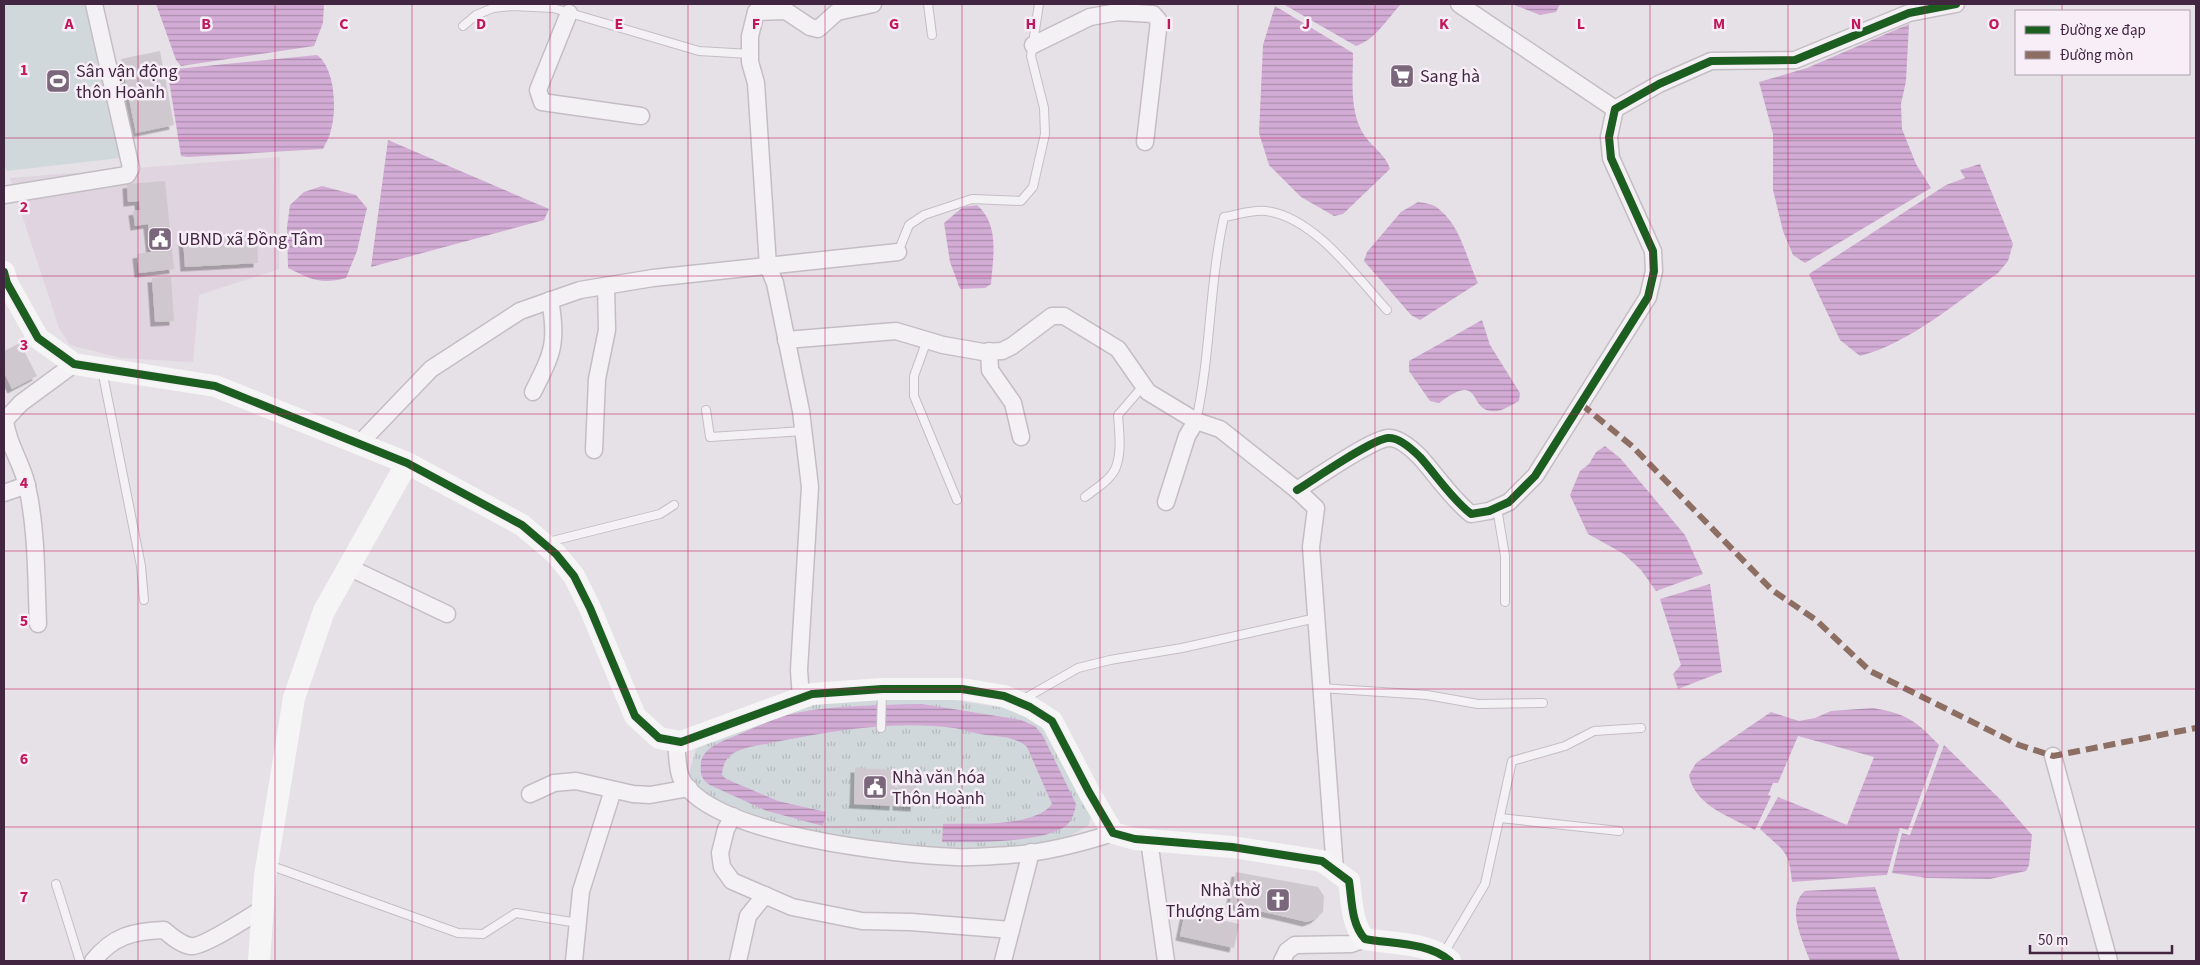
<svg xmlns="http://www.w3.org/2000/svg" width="2200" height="965" font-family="'Source Sans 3',sans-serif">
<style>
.built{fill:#dfd4df}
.grass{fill:#d1d8dc}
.park{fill:url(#park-tufts)}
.water{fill:url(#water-rules)}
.building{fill:#cfc8cf;filter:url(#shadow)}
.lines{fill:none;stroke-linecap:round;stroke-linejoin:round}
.lane-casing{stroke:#c4bec4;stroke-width:10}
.street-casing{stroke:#c4bec4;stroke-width:19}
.lane{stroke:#f3f1f3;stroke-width:8}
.street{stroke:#f3f1f3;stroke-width:16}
.secondary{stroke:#f6f5f6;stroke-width:22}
.quiet{stroke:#8d6e63;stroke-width:6;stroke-dasharray:12 6;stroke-linecap:butt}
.cycleway-casing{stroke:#f7eef7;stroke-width:11}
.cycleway{stroke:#1b5e20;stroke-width:8}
.grid{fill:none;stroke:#c2185b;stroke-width:1;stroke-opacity:0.55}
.labels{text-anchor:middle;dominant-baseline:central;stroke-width:5;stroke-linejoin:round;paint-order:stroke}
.poi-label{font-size:18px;fill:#422641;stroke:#f7eef7;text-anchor:start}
.grid-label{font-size:16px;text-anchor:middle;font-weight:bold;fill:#c2185b;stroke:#f7eef7;stroke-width:5;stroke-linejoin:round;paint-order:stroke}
</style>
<defs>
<pattern id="park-tufts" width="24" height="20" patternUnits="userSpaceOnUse" patternTransform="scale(1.25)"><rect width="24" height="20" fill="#d1d8dc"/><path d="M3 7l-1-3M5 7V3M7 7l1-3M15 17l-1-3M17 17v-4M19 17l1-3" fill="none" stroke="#b5b9be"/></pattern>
<pattern id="water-rules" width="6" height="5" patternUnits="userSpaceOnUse" patternTransform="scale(1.25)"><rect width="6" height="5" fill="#d2acd4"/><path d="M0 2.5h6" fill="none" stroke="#ac8cae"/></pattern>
<filter id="shadow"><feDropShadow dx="-4.5" dy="4.5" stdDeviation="0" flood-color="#0004"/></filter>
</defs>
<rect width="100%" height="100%" fill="#e6e1e6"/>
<!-- built -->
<path class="built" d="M280,157l-1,112 -80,26 -6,67 -72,-4 -51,-13 -11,-17 -49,-150z"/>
<!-- grass -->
<path class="grass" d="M4,4h91l34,153 -123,14 -2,-10z"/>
<!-- park -->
<path class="park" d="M909,697l45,3 57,9 28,13 52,95 -3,9c-32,20 -69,22 -106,23 -89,2 -180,-12 -262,-48 -11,-5 -20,-13 -29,-19l-2,-9 7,-24 14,-10 103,-36z"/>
<!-- water -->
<g class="water">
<path d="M156,4h168l-1,19 -9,23 -133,20 -5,-6z"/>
<path d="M1283,4h118c-13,14 -26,36 -45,42z"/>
<path d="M1512,4h48l-4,8 -16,3z"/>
<path d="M1275,6l78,47c0,27 -4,58 11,82 8,12 22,20 26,34l-47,45 -9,2 -33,-19 -32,-32 -10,-32 4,-88z"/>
<path d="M1909,24l-3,57 -5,23 1,25 14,35 15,24 -126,75 -12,-8 -10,-24 -10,-41v-56l-14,-52 48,-14z"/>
<path d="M317,55c18,13 20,54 14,75 -1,6 -5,13 -8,19l-135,8 -7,-1 -13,-82 8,-5z"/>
<path d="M388,140l161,69 -5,11 -173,47z"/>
<path d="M1980,164l33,80 -5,17 -10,12c-43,30 -86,69 -138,83l-20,-16 -31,-66 137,-89 19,-7 -5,-8z"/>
<path d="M322,186l34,9 11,13 -10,43 -11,27c-25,7 -36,1 -58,-10l-1,-41 3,-22 14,-13z"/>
<path d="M1418,202c8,1 16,2 22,8 21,17 27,50 38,73l-58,37 -9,-5 -47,-54 3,-9 34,-40z"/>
<path d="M977,205c23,20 16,52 14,79l-6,4 -25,1 -10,-27 -6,-39 19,-16z"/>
<path d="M1482,320l8,25 30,48 -1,8c-6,3 -15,9 -22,10 -31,4 -12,-43 -58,-8l-9,-2 -21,-30v-10z"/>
<path d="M1605,446l15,12 65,77 18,39 -47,17 -15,-21 -17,-16 -36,-20 -18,-39 10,-24 9,-7 7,-12z"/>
<path d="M1710,584l12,88 -44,17 -5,-15 8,-9 -21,-66z"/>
<path d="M922,704l99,16 14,6 8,10 33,68c-1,8 -4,16 -9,21 -21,18 -97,18 -125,17l1,-18c28,-1 91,4 109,-20l-25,-57c-14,-12 -31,-10 -47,-13 -9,-1 -17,-5 -26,-6 -68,-9 -137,6 -204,19 -16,4 -27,9 -28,28l4,4 52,22 48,11 -3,14 -56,-15 -57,-26c-9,-6 -10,-11 -9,-22 2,-16 22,-22 34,-27 20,-8 40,-19 61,-23 39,-8 87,-8 126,-9z"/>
<path d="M1873,708c34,6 42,12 66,37l-31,85 -8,-2 -13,47 -95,7c-3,-33 -9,-31 -32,-53l18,-32 69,28 27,-68 -76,-21 -20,47h-5l-5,12 3,1 -16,34c-25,-13 -61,-25 -66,-55l7,-12 75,-51 28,9 16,-3 16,-7z"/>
<path d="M1944,745l57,55 31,35 -3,30 -3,6 -36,8 -63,-1 -35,-5 10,-40 8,2z"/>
<path d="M1875,887l25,74h-90c-7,-20 -25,-54 -5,-70z"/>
</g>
<!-- building -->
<g class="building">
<path d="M160,51l14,74 -38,8 -15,-74z"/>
<path d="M165,181l9,88 -35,4 -2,-19 14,-2 -3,-28 -13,2 -2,-15 7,-1 -1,-9 -11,1 -1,-18z"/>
<path d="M257,235l1,28 -73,4 -2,-28z"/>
<path d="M171,277l3,44 -19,1 -3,-44z"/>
<path d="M20,343l17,33 -25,13 -8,-17v-21z"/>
<path d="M855,768l41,2 -2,36 -40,-2z"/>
<path d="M898,784l18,1 -1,22 -18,-1z"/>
<path d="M1236,872l82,15 6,9 -1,16 -8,7 -8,3 -77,-18z"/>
<path d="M1185,912l54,12 -5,24 -54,-12z"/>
</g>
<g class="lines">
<defs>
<g id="lane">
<path d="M928,4l4,31"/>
<path d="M463,26l13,-11 17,-7 20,-2 40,2 146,43 51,3"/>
<path d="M898,252l11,-27 15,-10 48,-16 49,2 12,-14 12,-53 -1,-26 -13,-52 8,-52"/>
<path d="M927,340l-13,36v20l43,104"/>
<path d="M102,370l39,196 3,34"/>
<path d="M706,410l4,27 93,-6"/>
<path d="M1196,421c15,-67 13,-137 28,-204 13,-2 29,-8 42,-6 48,6 90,65 121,99"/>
<path d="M1085,497c10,-8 27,-18 31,-30 6,-16 3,-36 2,-52l26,-30"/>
<path d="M1497,508l8,48v46"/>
<path d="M548,542l112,-28 14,-9"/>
<path d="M1321,688l106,7 51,9 65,-1"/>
<path d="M1022,700l56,-32 32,-8 72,-12 134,-30"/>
<path d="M881,728l1,-36"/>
<path d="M1500,818l119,13"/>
<path d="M269,865l189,68 25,1 33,-21 62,10"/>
<path d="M56,884l24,77"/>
<path d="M1444,953l41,-69 27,-123 53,-15 29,-15 47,-3"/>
</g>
<g id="street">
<path d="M764,4l-8,8 -6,24v26l6,21 12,183 7,17 26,128 9,76 -11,183 2,28"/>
<path d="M1459,4l156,105"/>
<path d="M756,12l30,-1 24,16 8,2 19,-17 36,-8"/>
<path d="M569,13l-31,77 4,12 99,14"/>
<path d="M1033,45l57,-28 28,-5 35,2 6,7 -14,121"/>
<path d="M4,195l123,-20 4,-7 -37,-164"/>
<path d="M786,340l110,-9 47,14 40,7 19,-1 10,-5 40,-30h12l54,33 30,43 48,29 24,8 77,61 19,18 -5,39 24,323"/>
<path d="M989,351l1,19 23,33 8,34"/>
<path d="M533,392c19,-38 25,-48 17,-92"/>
<path d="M359,444l72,-75 89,-58 60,-21 73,-12 245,-26"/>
<path d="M594,450l3,-71 10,-49 -1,-44"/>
<path d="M1297,490c18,-11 73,-50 91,-52 11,-1 24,11 32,19 17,19 31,41 51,57l18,-3 20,-9 26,-26 113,-179 6,-26 -1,-20 -42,-93 -2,-21 6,-28 44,-25 52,-23 84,-1 114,-47 47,-9"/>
<path d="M4,493l23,-8"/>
<path d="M1166,502l21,-66 9,-15"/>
<path d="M348,567l99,47"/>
<path d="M38,624c-2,-46 -1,-93 -11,-138 -5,-24 -20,-42 -22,-66l16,-17 53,-39"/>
<path d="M676,741c1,10 1,24 4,34 21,60 220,80 276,82 17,1 36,-1 53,-2 36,-2 70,-11 104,-22"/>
<path d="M2053,756l56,205"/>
<path d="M530,794l24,-11 22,-2 57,13 17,1 39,-7"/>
<path d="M733,816l-7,13 -6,24 2,14 10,14 60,26 70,14 49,1 100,8"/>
<path d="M1149,840l17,121"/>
<path d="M93,961c20,-25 40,-30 71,-31 7,6 16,14 26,16 12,2 59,-29 72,-37"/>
<path d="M574,961l7,-70 32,-101"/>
<path d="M738,961l10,-45 17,-21"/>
<path d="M1003,961l28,-109"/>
<path d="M1282,961l5,-10 8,-6 56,-1 14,-5"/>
</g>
</defs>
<!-- lane casing -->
<use href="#lane" class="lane-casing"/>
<!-- street casing -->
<use href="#street" class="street-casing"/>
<!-- lane -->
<use href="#lane" class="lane"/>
<!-- street -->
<use href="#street" class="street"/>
<!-- secondary -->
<g class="secondary">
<path d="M4,272l3,11 31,55 36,26 141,22 192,77 115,62 34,29 18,22 16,32 45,108 24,22 22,4 131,-48 70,-5h80l42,7 26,11 22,14 37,71 24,41 22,6 97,8 90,14 27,20c3,19 2,43 16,58 26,5 64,3 85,22"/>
<path d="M259,961l6,-85 29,-178 30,-87 83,-148"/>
</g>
<!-- quiet -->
<path class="quiet" d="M1581,404l51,42 140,144 44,30 54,51 149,74 34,11 143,-28"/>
<defs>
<g id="cycleway">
<path d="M4,272l3,11 31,55 36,26 141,22 192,77 115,62 34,29 18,22 16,32 45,108 24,22 22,4 131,-48 70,-5h80l42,7 26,11 22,14 37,71 24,41 22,6 97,8 90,14 27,20c3,19 2,43 16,58 26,5 64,3 85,22"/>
<path d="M1297,490c18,-11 73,-50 91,-52 11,-1 24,11 32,19 17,19 31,41 51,57l18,-3 20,-9 26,-26 113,-179 6,-26 -1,-20 -42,-93 -2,-21 6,-28 44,-25 52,-23 84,-1 114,-47 47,-9"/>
</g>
</defs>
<!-- cycleway casing -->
<use href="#cycleway" class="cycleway-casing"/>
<!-- cycleway -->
<use href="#cycleway" class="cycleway"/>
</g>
<!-- grid -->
<path class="grid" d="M138,4v957M275,4v957M412,4v957M550,4v957M688,4v957M825,4v957M962,4v957M1100,4v957M1238,4v957M1375,4v957M1512,4v957M1650,4v957M1788,4v957M1925,4v957M2062,4v7M2062,74v887M4,138h2192M4,276h2192M4,414h2192M4,551h2192M4,689h2192M4,827h2192"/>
<!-- icons -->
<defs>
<symbol id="supermarket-square" viewBox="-11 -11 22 22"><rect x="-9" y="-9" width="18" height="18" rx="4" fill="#7b677b" stroke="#f7eef7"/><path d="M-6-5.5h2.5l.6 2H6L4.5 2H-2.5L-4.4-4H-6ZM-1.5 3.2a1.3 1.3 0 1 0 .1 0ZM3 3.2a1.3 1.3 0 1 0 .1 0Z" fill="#fff"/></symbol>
<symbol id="stadium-square" viewBox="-11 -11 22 22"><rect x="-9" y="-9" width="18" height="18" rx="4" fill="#7b677b" stroke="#f7eef7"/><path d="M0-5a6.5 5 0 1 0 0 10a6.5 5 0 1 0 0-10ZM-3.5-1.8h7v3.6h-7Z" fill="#fff"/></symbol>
<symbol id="civic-square" viewBox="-11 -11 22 22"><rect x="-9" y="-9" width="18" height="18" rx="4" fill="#7b677b" stroke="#f7eef7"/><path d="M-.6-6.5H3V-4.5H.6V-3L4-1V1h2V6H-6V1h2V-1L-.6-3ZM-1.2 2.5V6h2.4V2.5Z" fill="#fff"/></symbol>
<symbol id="church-square" viewBox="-11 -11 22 22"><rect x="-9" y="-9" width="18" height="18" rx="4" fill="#7b677b" stroke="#f7eef7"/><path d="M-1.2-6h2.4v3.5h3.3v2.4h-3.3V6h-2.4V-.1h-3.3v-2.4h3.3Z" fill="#fff"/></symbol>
</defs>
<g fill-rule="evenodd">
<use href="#supermarket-square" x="1388" y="62" width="28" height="28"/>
<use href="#stadium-square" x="44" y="67" width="28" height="28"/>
<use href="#civic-square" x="146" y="225" width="28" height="28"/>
<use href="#civic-square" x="861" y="773" width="28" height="28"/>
<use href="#church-square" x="1264" y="886" width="28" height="28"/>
</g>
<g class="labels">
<!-- poi labels -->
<g class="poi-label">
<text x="76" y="71">Sân vận động<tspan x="76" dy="21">thôn Hoành</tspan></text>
<text x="1420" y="76">Sang hà</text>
<text x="178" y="239">UBND xã Đồng Tâm</text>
<text x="892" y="777">Nhà văn hóa<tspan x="892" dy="21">Thôn Hoành</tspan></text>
<text x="1260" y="890" text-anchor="end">Nhà thờ<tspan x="1260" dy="21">Thượng Lâm</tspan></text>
</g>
</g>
<g class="grid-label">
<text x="69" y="29">A</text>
<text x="206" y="29">B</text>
<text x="344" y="29">C</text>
<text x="481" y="29">D</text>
<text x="619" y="29">E</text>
<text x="756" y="29">F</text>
<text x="894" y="29">G</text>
<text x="1031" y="29">H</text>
<text x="1169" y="29">I</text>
<text x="1306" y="29">J</text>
<text x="1444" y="29">K</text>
<text x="1581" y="29">L</text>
<text x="1719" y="29">M</text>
<text x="1856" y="29">N</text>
<text x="1994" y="29">O</text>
<text x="24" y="75">1</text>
<text x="24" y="212">2</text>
<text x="24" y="350">3</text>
<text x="24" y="488">4</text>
<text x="24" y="626">5</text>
<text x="24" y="764">6</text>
<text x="24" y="902">7</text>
</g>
<!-- border -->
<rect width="2200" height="965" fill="none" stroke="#422641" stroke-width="10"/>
<!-- legend -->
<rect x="2015" y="10" width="175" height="65" fill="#f7eef7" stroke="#af9eae"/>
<rect x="2025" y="26" width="25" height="8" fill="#1b5e20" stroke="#af9eae"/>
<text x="2060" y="35" font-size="15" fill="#422641">Đường xe đạp</text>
<rect x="2025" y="51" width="25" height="8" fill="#8d6e63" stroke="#af9eae"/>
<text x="2060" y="60" font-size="15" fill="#422641">Đường mòn</text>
<!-- scale -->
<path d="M2030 945v8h142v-8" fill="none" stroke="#422641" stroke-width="2.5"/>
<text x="2038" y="945" font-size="15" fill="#422641" stroke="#f7eef7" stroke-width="4" paint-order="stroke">50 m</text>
</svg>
